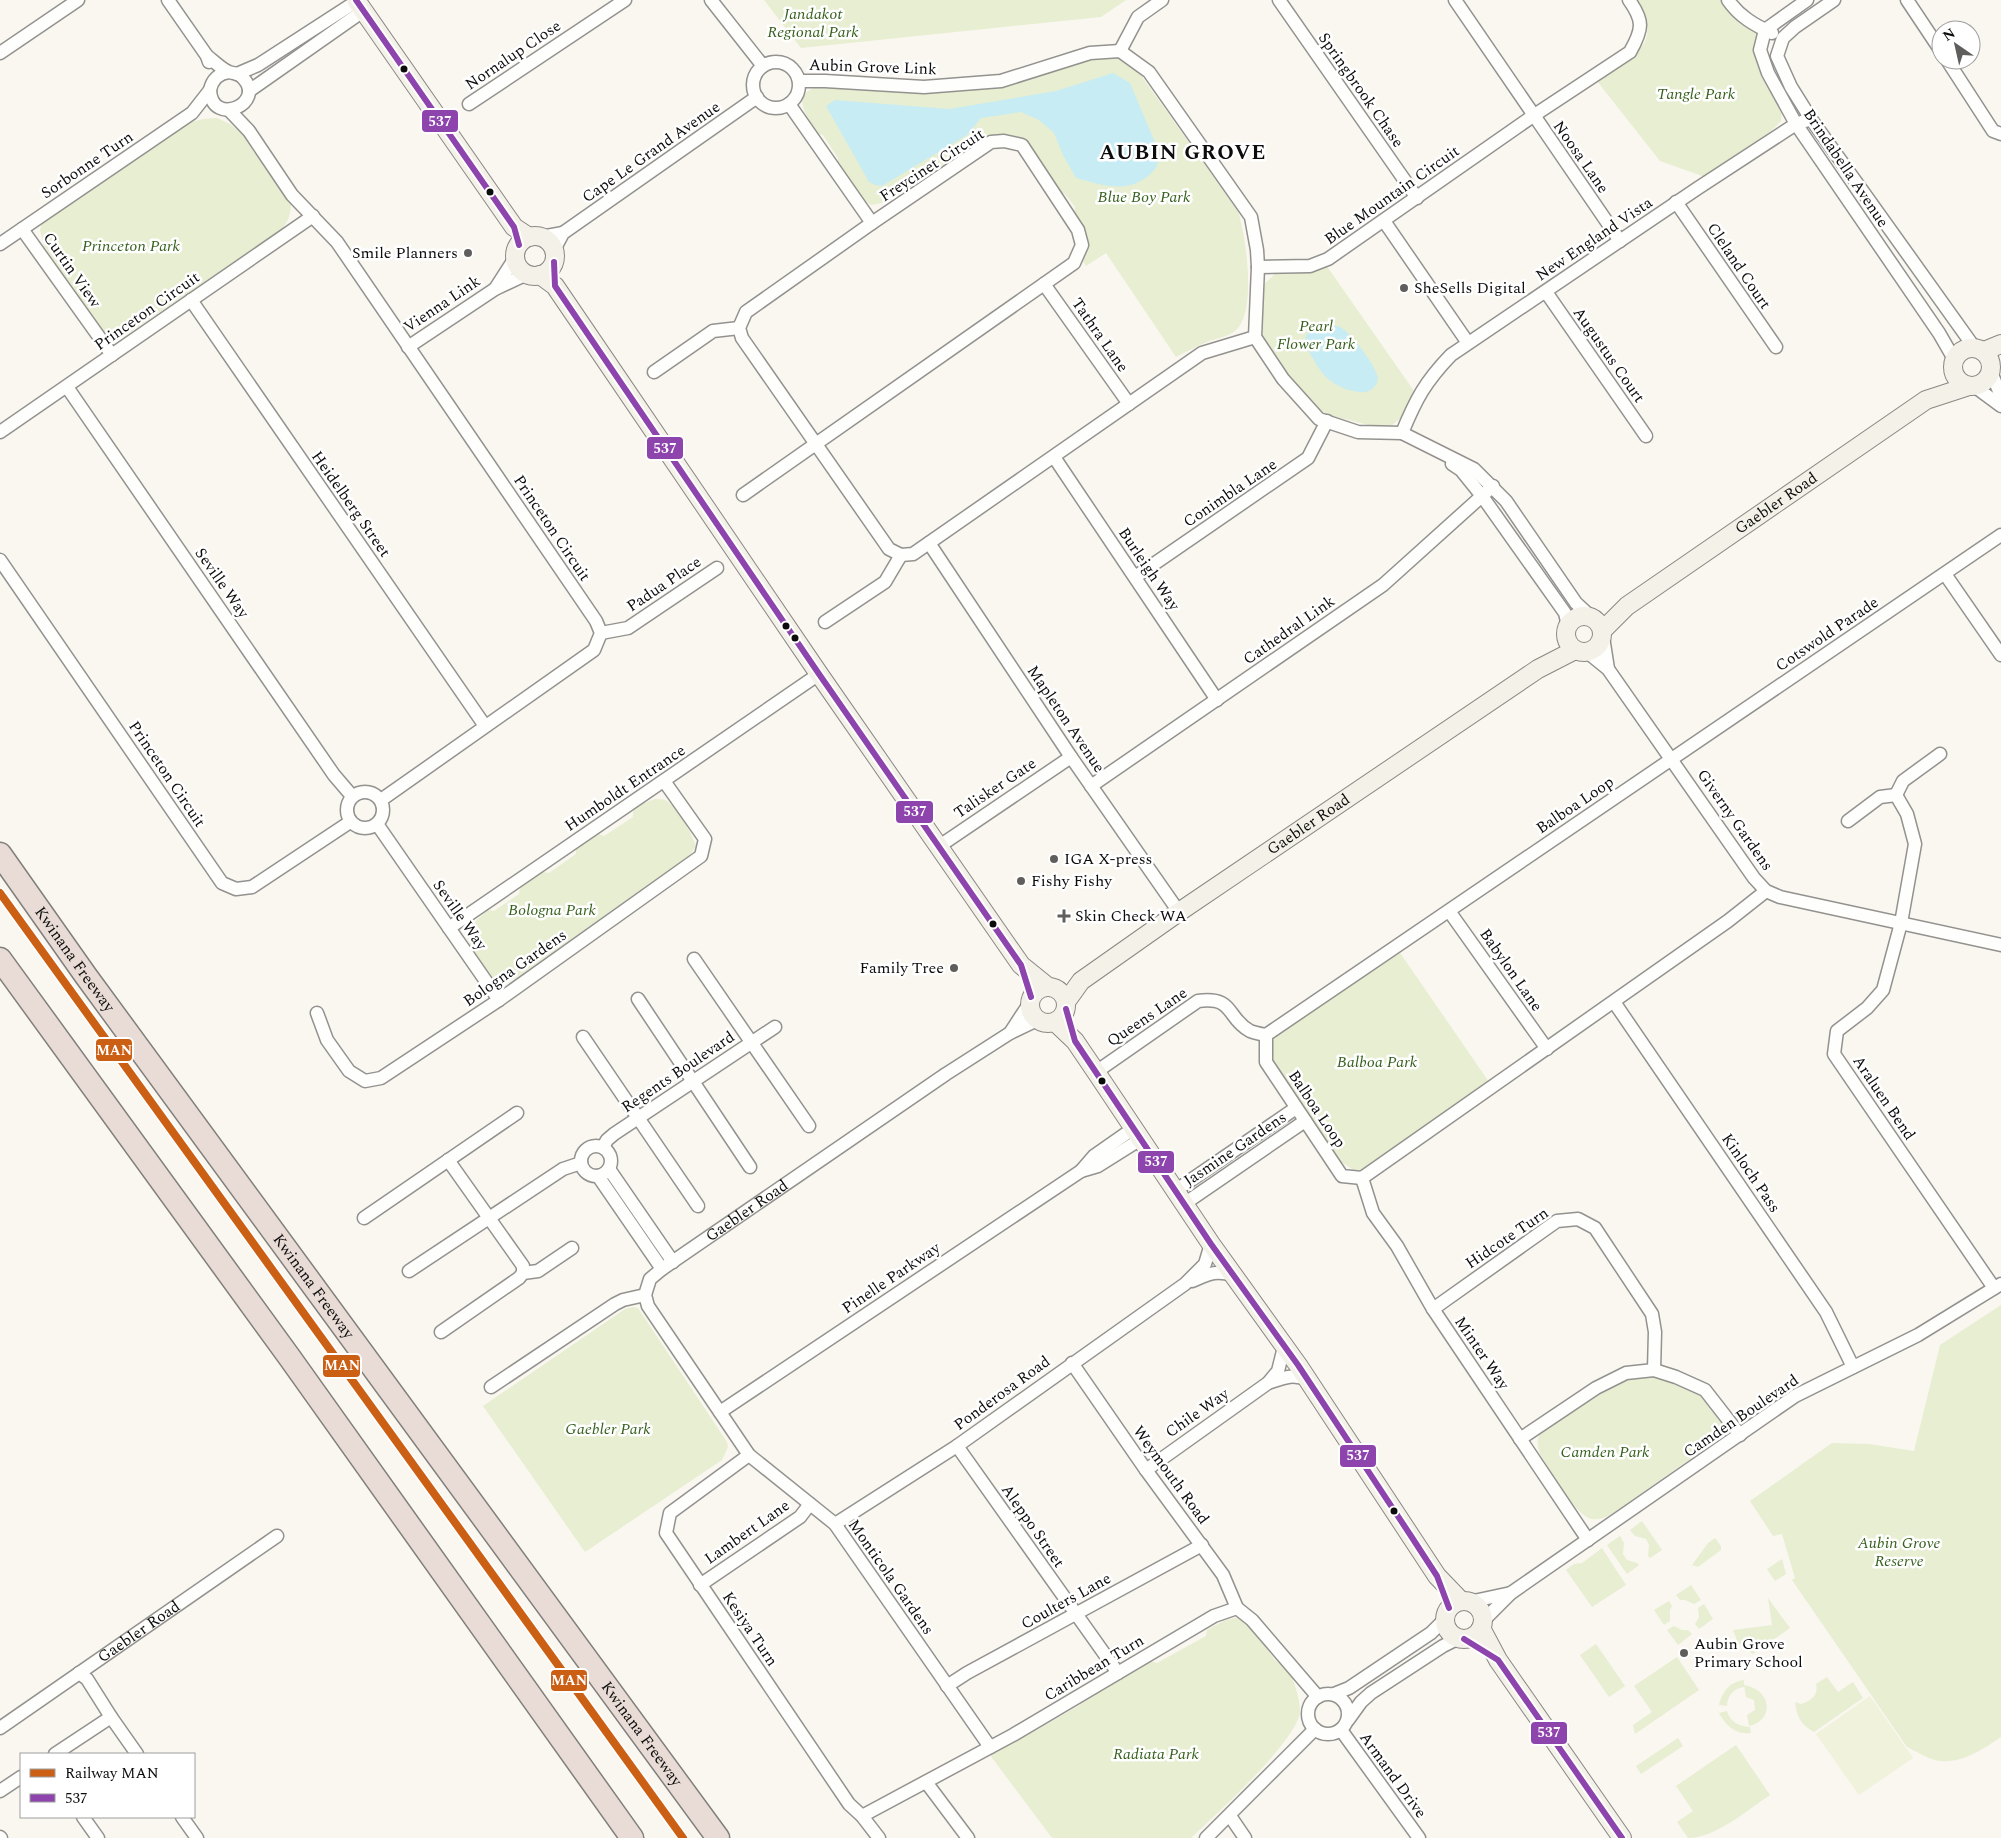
<svg xmlns="http://www.w3.org/2000/svg" width="2001" height="1838" font-family="Spectral,serif">
<style>
.green{fill:#e7eed1}
.pitch{fill:#f0f2db}
.water{fill:#c8ecf3}
.lines{fill:none;stroke-linecap:round;stroke-linejoin:round}
.street-casing{stroke:#93928f;stroke-width:15}
.secondary-casing{stroke:#8a8885;stroke-width:20}
.highway-casing{stroke:#807f7c;stroke-width:25}
.street{stroke:#fefefd;stroke-width:12}
.secondary{stroke:#f4f1e9;stroke-width:18}
.highway{stroke:#e9dbd5;stroke-width:22}
.bus-1-casing{stroke:#fff;stroke-width:10}
.bus-1{stroke:#8e44ad;stroke-width:6}
.rail-1-casing{stroke:#fff;stroke-width:11}
.rail-1{stroke:#cb6015;stroke-width:8}
.bus-dot{fill:#0c0c0c;stroke:#fff;stroke-width:2}
.poi-dot{fill:#5f5e5c;stroke:#fff;stroke-width:2}
.labels{text-anchor:middle;dominant-baseline:central;stroke-width:5;stroke-linejoin:round;paint-order:stroke}
.park-label{font-size:16px;font-style:italic;fill:#38611f;stroke:#fff}
.street-label{font-size:16px;fill:#0c0c0c;stroke:#fff}
.poi-label{font-size:16px;fill:#0c0c0c;stroke:#fff;text-anchor:start}
.district-label{font-size:21px;font-weight:bold;letter-spacing:1px;fill:#0c0c0c;stroke:#fff}
.line-badge{stroke:#fff;stroke-width:2}
.badge-label{font-size:14px;text-anchor:middle;font-weight:bold;fill:#fff}
</style>
<rect width="100%" height="100%" fill="#faf7f0"/>
<!-- green -->
<g class="green">
<path d="M764,0h362l-25,17 -300,31z"/>
<path d="M1635,0h89l37,32 21,77 -1,12 -11,11 -65,45 -45,-16 -63,-80c34,-25 70,-36 38,-81z"/>
<path d="M1115,57l12,5 10,8 101,141c8,25 19,101 -2,119 -7,7 -20,8 -29,12 -10,4 -21,10 -31,15l-70,-104 -20,13 -3,-5c8,-21 3,-29 -9,-47l1,-7 -10,-13 -7,-1 -37,-54 -12,-5 -22,2 -92,61 -13,6 -11,2 -10,-7 -23,-35v-5l-15,-23 -5,-1c-10,-16 -30,-41 1,-47l168,2 96,-31z"/>
<path d="M217,118l13,6 17,14 44,64c0,11 -2,18 -9,27l-159,108c-9,0 -15,-1 -22,-8l-57,-83 -4,-16 2,-7 149,-101 12,-3z"/>
<path d="M1326,265l88,126 -12,26 -11,9 -14,1 -49,-12 -17,-11 -29,-34 -17,-25 -5,-23 3,-37 12,-11z"/>
<path d="M655,799c4,0 8,0 12,2 11,8 25,33 29,45l-7,10 -173,122 -11,4 -11,-3 -24,-32 -2,-9 1,-11 19,-17 6,1 25,-17 1,-6 23,-16 6,1 27,-19v-6l23,-14 5,2 29,-19v-6l9,-7z"/>
<path d="M1398,950l91,132 -121,87 -14,1 -13,-8 -70,-102v-22z"/>
<path d="M2001,1305v432c-18,12 -42,29 -66,23 -9,-2 -19,-9 -28,-13l-115,-167 3,-2 -13,-44 -9,2 -23,-35 82,-58 37,1 45,7 26,-106z"/>
<path d="M633,1307l5,1 89,134 1,5 -6,13 -137,92 -102,-146 142,-97z"/>
<path d="M1641,1375l23,4 29,10 22,20 7,10 1,11 -6,10 -107,75c-6,3 -11,5 -19,4 -17,-5 -41,-50 -51,-65 -2,-6 -3,-10 -2,-16 6,-16 67,-50 84,-58 6,-2 12,-3 19,-5z"/>
<path d="M1642,1521l20,29 -12,8 -2,-2 1,-11 -3,-6 -11,-3 -5,-6z"/>
<path d="M1620,1536l4,7 -1,11 4,6 10,3 2,2 -12,9 -20,-29z"/>
<path d="M1715,1538l6,8v4l-23,17 -6,-2 16,-22z"/>
<path d="M1602,1548l24,37 -34,22 -26,-37 8,-6 8,-1z"/>
<path d="M1782,1559l4,15 -11,7 -8,-12z"/>
<path d="M1691,1585l10,15 -7,4 -9,-4h-5l-4,-5z"/>
<path d="M1768,1598l22,30 -37,26 -15,-11 -5,-13 39,-5z"/>
<path d="M1669,1601l3,5 -2,4v11l-6,4 -10,-15z"/>
<path d="M1704,1604l9,15 -14,10 -4,-5 4,-7 -1,-9z"/>
<path d="M1242,1617l24,21 -2,6c4,5 7,11 11,16 3,3 7,3 10,6 8,9 14,30 15,43 3,27 -87,108 -109,129h-139l-65,-87 38,-21 6,3 49,-28 2,-7 68,-37 7,2 49,-27 1,-6c12,-7 21,-12 35,-13z"/>
<path d="M1674,1626l8,4h6l4,4 -14,11 -11,-15z"/>
<path d="M1596,1644l29,42 -16,11 -29,-42z"/>
<path d="M1677,1657l22,33 -64,44 -2,-9 19,-13 -18,-26z"/>
<path d="M1827,1677l11,15 15,-10 10,16 -49,34c-13,-7 -17,-15 -19,-30l6,2c10,-3 18,-9 15,-20z"/>
<path d="M1744,1680v7c-10,1 -17,9 -17,19l-8,-1c3,-13 10,-23 25,-25z"/>
<path d="M1744,1685c29,5 30,36 5,41l-2,-11 8,-5 -1,-10 -8,-3z"/>
<path d="M1727,1711c3,11 12,15 23,16l1,6c-15,2 -25,-7 -32,-20z"/>
<path d="M1678,1738l5,8 -42,28 -5,-8z"/>
<path d="M1736,1745l34,50c-23,15 -54,43 -82,43l-11,-16 16,-11 -17,-25z"/>
</g>
<!-- pitch -->
<path class="pitch" d="M1870,1696l43,62 -54,37 -43,-61z"/>
<!-- water -->
<g class="water">
<path d="M1113,73l17,10 29,69c0,11 -2,17 -11,24 -22,18 -46,9 -72,2l-13,-23 -9,-22 -15,-13 -18,-8 -40,6 -14,17 -85,51 -7,-1 -6,-3 -43,-76 9,-6 114,9 107,-18z"/>
<path d="M1332,325c4,1 8,1 11,4 10,7 30,33 34,46 2,5 0,10 -4,13 -3,4 -9,5 -14,4 -9,-1 -21,-5 -28,-11 -7,-4 -13,-14 -17,-21 -15,-24 -11,-32 18,-35z"/>
</g>
<g class="lines">
<defs>
<g id="street">
<path d="M168,0l39,56 2,6"/>
<path d="M711,0l52,66"/>
<path d="M1279,0l138,198"/>
<path d="M1455,0l165,241"/>
<path d="M1728,0c11,16 26,25 44,33"/>
<path d="M1807,0l-42,30 -5,20 8,23 28,51 143,209 15,26"/>
<path d="M1834,0l-39,27 -12,11 -6,18 14,31 20,32 163,228"/>
<path d="M1907,0l34,51"/>
<path d="M1120,51l29,21 102,145 6,33 1,17 -3,70 28,42 36,40 39,13 44,1 72,36 32,32 70,102 14,13"/>
<path d="M1120,51l18,-34 24,-17"/>
<path d="M0,53l78,-53"/>
<path d="M207,56c7,5 14,13 22,16 6,2 10,1 14,6 24,25 -31,50 -33,12 2,-10 9,-17 19,-18"/>
<path d="M1947,60l46,71 8,3"/>
<circle cx="776" cy="85" r="23"/>
<path d="M237,74l21,-9 99,-64"/>
<path d="M799,81h26l99,6 77,-6 89,-28 30,-2"/>
<path d="M249,91l114,-80"/>
<path d="M469,104l156,-104"/>
<path d="M789,104l83,119"/>
<path d="M229,110l20,21 43,64 45,47 259,379 5,12 -7,17 -213,150"/>
<path d="M1676,202l100,145"/>
<path d="M1384,221l84,122"/>
<path d="M22,229l90,126"/>
<path d="M541,237l22,-4"/>
<path d="M0,244l192,-131 18,-23"/>
<path d="M554,250l9,-17 194,-136"/>
<path d="M1258,267l52,-1 18,-7 205,-143 97,-64c13,-23 14,-31 -1,-52"/>
<path d="M1044,284l85,120"/>
<path d="M495,289l20,-31"/>
<path d="M1546,292l100,144"/>
<path d="M191,300l294,426"/>
<path d="M408,347l87,-58 32,-15"/>
<path d="M654,372l59,-41 26,-3"/>
<path d="M1991,372l10,24"/>
<path d="M1974,386l27,20"/>
<path d="M67,387l267,388 18,21"/>
<path d="M0,432l313,-216"/>
<path d="M1402,433c14,-34 23,-51 49,-78l247,-167 98,-64 15,-5"/>
<path d="M1054,457l163,243"/>
<path d="M1452,464l9,6 21,26 83,117 3,13"/>
<path d="M743,495l331,-232 8,-18 -4,-15 -56,-85 -18,-4 -13,1 -119,81 -126,89 -7,16 3,10 147,211 12,6 12,-1 289,-201 53,-16"/>
<path d="M929,543l142,214 108,155"/>
<path d="M0,560l222,323 14,6 16,-2 98,-65"/>
<path d="M1945,574l56,81"/>
<path d="M1135,577l173,-119 19,-37"/>
<path d="M825,622l60,-40 16,-27"/>
<path d="M601,633l27,-5 89,-60"/>
<path d="M1603,637l5,32"/>
<path d="M1587,652l21,17 146,209 12,13 14,6 221,48"/>
<path d="M1091,786l292,-201 110,-99"/>
<circle cx="365" cy="810" r="18"/>
<path d="M1896,795l11,19 8,30 -14,79 -18,67 -16,18 -30,23 -3,23 160,234"/>
<path d="M1896,795l7,-14 37,-27"/>
<path d="M1848,821l32,-24 16,-2"/>
<path d="M377,824l122,176"/>
<path d="M938,847l133,-90"/>
<path d="M1766,891l-38,30 -366,257 -20,-2 -76,-114v-27l735,-500"/>
<path d="M1449,911l98,138"/>
<path d="M449,928l370,-254"/>
<path d="M694,959l115,167"/>
<path d="M638,999l112,168"/>
<path d="M1614,1002l212,310 27,55"/>
<path d="M317,1013l10,27 22,31 16,10 16,-3 118,-78 202,-144 4,-17 -41,-58"/>
<path d="M1010,1033l19,-29"/>
<path d="M583,1037l115,169"/>
<path d="M1096,1072l102,-71c37,-5 28,17 52,30 5,2 11,3 16,4"/>
<circle cx="596" cy="1161" r="15"/>
<path d="M603,1147l4,-7 7,-6 161,-107"/>
<path d="M609,1169l64,93"/>
<path d="M1081,1171l13,-15 40,-28"/>
<path d="M598,1176l64,93"/>
<path d="M1362,1178l11,35 24,33 36,63 155,231"/>
<path d="M1175,1191l121,-83"/>
<path d="M1184,1204l121,-83"/>
<path d="M364,1218l153,-105"/>
<path d="M409,1271l154,-102 18,-6"/>
<path d="M523,1273l15,-2 34,-23"/>
<path d="M1192,1281c17,-7 22,-11 41,-6"/>
<path d="M645,1295l3,11 101,149 86,69 155,223"/>
<path d="M1433,1309l124,-88 21,-2 17,9 57,86 3,18 -1,38"/>
<path d="M441,1332l78,-54 4,-5v-7l-75,-106"/>
<path d="M1072,1363l74,107 77,105 14,33"/>
<path d="M1268,1383l10,-12 6,-24"/>
<path id="s1" d="M491,1387l124,-83 8,-4 22,-5 5,-16 12,-10 284,-195 64,-41 27,-13"/>
<path d="M720,1412l361,-241 17,-5 43,-27"/>
<path d="M1520,1439l76,-51 30,-15 28,-3 22,7 29,13 35,45"/>
<path d="M957,1446l161,227"/>
<path d="M749,1455l-79,58 -4,20 183,271 13,12 17,22"/>
<path d="M1146,1470l122,-87c15,-5 24,-10 40,-3"/>
<path d="M835,1524l122,-78 228,-162 20,-20 6,-20"/>
<path d="M700,1585l100,-68 10,-13"/>
<path d="M1469,1602l42,-9"/>
<path d="M1482,1622l29,-29 284,-197 123,-61 83,-51"/>
<path d="M79,1673l8,6 24,38 26,37"/>
<path d="M947,1686l20,-13 235,-128"/>
<circle cx="1328" cy="1714" r="20"/>
<path d="M1334,1694l15,-6 82,-55 14,-14"/>
<path d="M1348,1720l13,-18 10,-9 72,-47 16,-8"/>
<path id="s2" d="M0,1728l277,-192"/>
<path d="M1341,1730l78,108"/>
<path d="M55,1754l56,-37"/>
<path d="M926,1782l42,56"/>
<path d="M0,1791l21,-14"/>
<path d="M862,1816l151,-81 201,-119 23,-8 15,12 66,77"/>
<path d="M1230,1816l15,22"/>
<path d="M83,1817l15,21"/>
<path d="M182,1817l15,21"/>
<path d="M0,1837l1,1"/>
<path d="M1206,1838l109,-109"/>
</g>
<g id="secondary">
<path d="M356,0l158,227 15,10"/>
<circle cx="535" cy="256" r="20"/>
<path d="M540,275l15,11 264,388 202,291 26,21"/>
<circle cx="1972" cy="367" r="19"/>
<path d="M1984,351l17,-7"/>
<circle cx="1584" cy="634" r="18"/>
<path id="s3" d="M1603,630l24,-24 299,-206 43,-14"/>
<circle cx="1048" cy="1005" r="18"/>
<path id="s4" d="M1066,1002l15,-21 98,-69 359,-243 37,-19"/>
<path d="M1055,1022l20,19 21,31 115,172 87,121 139,211 24,25"/>
<circle cx="1464" cy="1620" r="19"/>
<path d="M1481,1628l17,32 124,178"/>
</g>
<g id="highway">
<path id="s5" d="M0,854l86,122 632,862"/>
<path d="M0,959l290,399 342,480"/>
</g>
</defs>
<!-- street casing -->
<use href="#street" class="street-casing"/>
<!-- secondary casing -->
<use href="#secondary" class="secondary-casing"/>
<!-- highway casing -->
<use href="#highway" class="highway-casing"/>
<!-- street -->
<use href="#street" class="street"/>
<!-- secondary -->
<use href="#secondary" class="secondary"/>
<!-- highway -->
<use href="#highway" class="highway"/>
<defs>
<g id="bus-1">
<path d="M356,0l158,227 5,18"/>
<path d="M554,262l1,24 264,388 202,291 10,32"/>
<path d="M1066,1009l9,32 136,203 87,121 113,171 26,40 12,32"/>
<path d="M1464,1639l34,21 124,178"/>
</g>
</defs>
<!-- bus-1 casing -->
<use href="#bus-1" class="bus-1-casing"/>
<!-- bus-1 -->
<use href="#bus-1" class="bus-1"/>
<defs>
<path id="rail-1" d="M0,893l683,945"/>
</defs>
<!-- rail-1 casing -->
<use href="#rail-1" class="rail-1-casing"/>
<!-- rail-1 -->
<use href="#rail-1" class="rail-1"/>
</g>
<!-- markers -->
<g class="bus-dot">
<circle cx="404" cy="69" r="4.5"/>
<circle cx="490" cy="192" r="4.5"/>
<circle cx="786" cy="626" r="4.5"/>
<circle cx="795" cy="638" r="4.5"/>
<circle cx="993" cy="924" r="4.5"/>
<circle cx="1102" cy="1081" r="4.5"/>
<circle cx="1394" cy="1511" r="4.5"/>
</g>
<g class="poi-dot">
<circle cx="468" cy="253" r="5"/>
<circle cx="1404" cy="288" r="5"/>
<circle cx="1054" cy="859" r="5"/>
<circle cx="1021" cy="881" r="5"/>
<path d="M1061.5 908.5h5v5h5v5h-5v5h-5v-5h-5v-5h5z"/>
<circle cx="954" cy="968" r="5"/>
<circle cx="1684" cy="1653" r="5"/>
</g>
<g class="labels">
<!-- park labels -->
<g class="park-label">
<text x="813" y="14">Jandakot<tspan x="813" dy="18">Regional Park</tspan></text>
<text x="1696" y="94">Tangle Park</text>
<text x="1144" y="197">Blue Boy Park</text>
<text x="131" y="246">Princeton Park</text>
<text x="1316" y="326">Pearl<tspan x="1316" dy="18">Flower Park</tspan></text>
<text x="552" y="910">Bologna Park</text>
<text x="1377" y="1062">Balboa Park</text>
<text x="608" y="1429">Gaebler Park</text>
<text x="1605" y="1452">Camden Park</text>
<text x="1899" y="1543">Aubin Grove<tspan x="1899" dy="18">Reserve</tspan></text>
<text x="1156" y="1754">Radiata Park</text>
</g>
<!-- street labels -->
<g class="street-label">
<text transform="translate(513 55) rotate(-34)">Nornalup Close</text>
<text transform="translate(873 67) rotate(2)">Aubin Grove Link</text>
<text transform="translate(1361 90) rotate(55)">Springbrook Chase</text>
<text transform="translate(651 152) rotate(-35)">Cape Le Grand Avenue</text>
<text transform="translate(1581 157) rotate(55)">Noosa Lane</text>
<text transform="translate(87 165) rotate(-34)">Sorbonne Turn</text>
<text transform="translate(932 165) rotate(-33)">Freycinet Circuit</text>
<text transform="translate(1846 168) rotate(56)">Brindabella Avenue</text>
<text transform="translate(1392 195) rotate(-35)">Blue Mountain Circuit</text>
<text transform="translate(1594 239) rotate(-34)">New England Vista</text>
<text transform="translate(1739 266) rotate(56)">Cleland Court</text>
<text transform="translate(72 270) rotate(55)">Curtin View</text>
<text transform="translate(442 304) rotate(-34)">Vienna Link</text>
<text transform="translate(147 311) rotate(-35)">Princeton Circuit</text>
<text transform="translate(1100 335) rotate(55)">Tathra Lane</text>
<text transform="translate(1609 355) rotate(55)">Augustus Court</text>
<text transform="translate(1230 493) rotate(-34)">Conimbla Lane</text>
<text stroke="none"><textPath href="#s3" startOffset="215">Gaebler Road</textPath></text>
<text transform="translate(351 504) rotate(55)">Heidelberg Street</text>
<text transform="translate(552 528) rotate(56)">Princeton Circuit</text>
<text transform="translate(1149 569) rotate(56)">Burleigh Way</text>
<text transform="translate(222 583) rotate(55)">Seville Way</text>
<text transform="translate(664 584) rotate(-34)">Padua Place</text>
<text transform="translate(1289 630) rotate(-35)">Cathedral Link</text>
<text transform="translate(1827 634) rotate(-34)">Cotswold Parade</text>
<text transform="translate(1066 719) rotate(56)">Mapleton Avenue</text>
<text transform="translate(167 774) rotate(56)">Princeton Circuit</text>
<text transform="translate(625 788) rotate(-34)">Humboldt Entrance</text>
<text transform="translate(995 788) rotate(-34)">Talisker Gate</text>
<text transform="translate(1575 805) rotate(-34)">Balboa Loop</text>
<text transform="translate(1735 820) rotate(55)">Giverny Gardens</text>
<text stroke="none"><textPath href="#s4" startOffset="302">Gaebler Road</textPath></text>
<text transform="translate(460 915) rotate(55)">Seville Way</text>
<text stroke="none"><textPath href="#s5" startOffset="129">Kwinana Freeway</textPath></text>
<text transform="translate(515 968) rotate(-35)">Bologna Gardens</text>
<text transform="translate(1511 970) rotate(55)">Babylon Lane</text>
<text transform="translate(1147 1017) rotate(-34)">Queens Lane</text>
<text transform="translate(678 1072) rotate(-34)">Regents Boulevard</text>
<text transform="translate(1884 1098) rotate(56)">Araluen Bend</text>
<text transform="translate(1317 1109) rotate(56)">Balboa Loop</text>
<text transform="translate(1235 1149) rotate(-34)">Jasmine Gardens</text>
<text transform="translate(1751 1173) rotate(56)">Kinloch Pass</text>
<text stroke="none"><textPath href="#s1" startOffset="316">Gaebler Road</textPath></text>
<text transform="translate(1507 1238) rotate(-34)">Hidcote Turn</text>
<text transform="translate(891 1278) rotate(-34)">Pinelle Parkway</text>
<text stroke="none"><textPath href="#s5" startOffset="534">Kwinana Freeway</textPath></text>
<text transform="translate(1482 1353) rotate(56)">Minter Way</text>
<text transform="translate(1002 1393) rotate(-36)">Ponderosa Road</text>
<text transform="translate(1197 1413) rotate(-35)">Chile Way</text>
<text transform="translate(1741 1416) rotate(-34)">Camden Boulevard</text>
<text transform="translate(1171 1475) rotate(54)">Weymouth Road</text>
<text transform="translate(1033 1526) rotate(55)">Aleppo Street</text>
<text transform="translate(747 1532) rotate(-35)">Lambert Lane</text>
<text transform="translate(891 1577) rotate(55)">Monticola Gardens</text>
<text transform="translate(1066 1601) rotate(-29)">Coulters Lane</text>
<text transform="translate(750 1629) rotate(56)">Kesiya Turn</text>
<text stroke="none"><textPath href="#s2" startOffset="169">Gaebler Road</textPath></text>
<text transform="translate(1094 1668) rotate(-31)">Caribbean Turn</text>
<text stroke="none"><textPath href="#s5" startOffset="1089">Kwinana Freeway</textPath></text>
<text transform="translate(1393 1775) rotate(54)">Armand Drive</text>
</g>
<!-- poi labels -->
<g class="poi-label">
<text x="458" y="253" text-anchor="end">Smile Planners</text>
<text x="1414" y="288">SheSells Digital</text>
<text x="1064" y="859">IGA X-press</text>
<text x="1031" y="881">Fishy Fishy</text>
<text x="1075" y="916">Skin Check WA</text>
<text x="944" y="968" text-anchor="end">Family Tree</text>
<text x="1694" y="1644">Aubin Grove<tspan x="1694" dy="18">Primary School</tspan></text>
</g>
<!-- district labels -->
<g class="district-label">
<text x="1183" y="153">AUBIN GROVE</text>
</g>
</g>
<g class="line-badge">
<rect x="421" y="109" width="38" height="24" rx="5" fill="#8e44ad"/>
<rect x="646" y="436" width="38" height="24" rx="5" fill="#8e44ad"/>
<rect x="895" y="800" width="39" height="24" rx="5" fill="#8e44ad"/>
<rect x="95" y="1038" width="38" height="24" rx="5" fill="#cb6015"/>
<rect x="1137" y="1150" width="38" height="24" rx="5" fill="#8e44ad"/>
<rect x="322" y="1354" width="39" height="24" rx="5" fill="#cb6015"/>
<rect x="1339" y="1444" width="38" height="24" rx="5" fill="#8e44ad"/>
<rect x="550" y="1669" width="38" height="23" rx="5" fill="#cb6015"/>
<rect x="1530" y="1721" width="38" height="24" rx="5" fill="#8e44ad"/>
</g>
<g class="badge-label">
<text x="440" y="126">537</text>
<text x="665" y="453">537</text>
<text x="915" y="816">537</text>
<text x="114" y="1055">MAN</text>
<text x="1156" y="1166">537</text>
<text x="342" y="1370">MAN</text>
<text x="1358" y="1460">537</text>
<text x="569" y="1685">MAN</text>
<text x="1549" y="1737">537</text>
</g>
<!-- legend -->
<rect x="20" y="1753" width="175" height="65" fill="#ffffff" stroke="#9e9e9e"/>
<rect x="30" y="1769" width="25" height="8" fill="#cb6015" stroke="#9e9e9e"/>
<text x="65" y="1778" font-size="15" fill="#0c0c0c">Railway MAN</text>
<rect x="30" y="1794" width="25" height="8" fill="#8e44ad" stroke="#9e9e9e"/>
<text x="65" y="1803" font-size="15" fill="#0c0c0c">537</text>
<!-- north arrow -->
<g transform="translate(1956 45) rotate(326)"><circle r="24" fill="#ffffff" stroke="#9e9e9e"/>
<path d="M0-4L9 19L0 12L-9 19Z" fill="#5f5e5c"/>
<text y="-8" font-size="14" font-weight="bold" text-anchor="middle" fill="#0c0c0c">N</text>
</g>
</svg>
